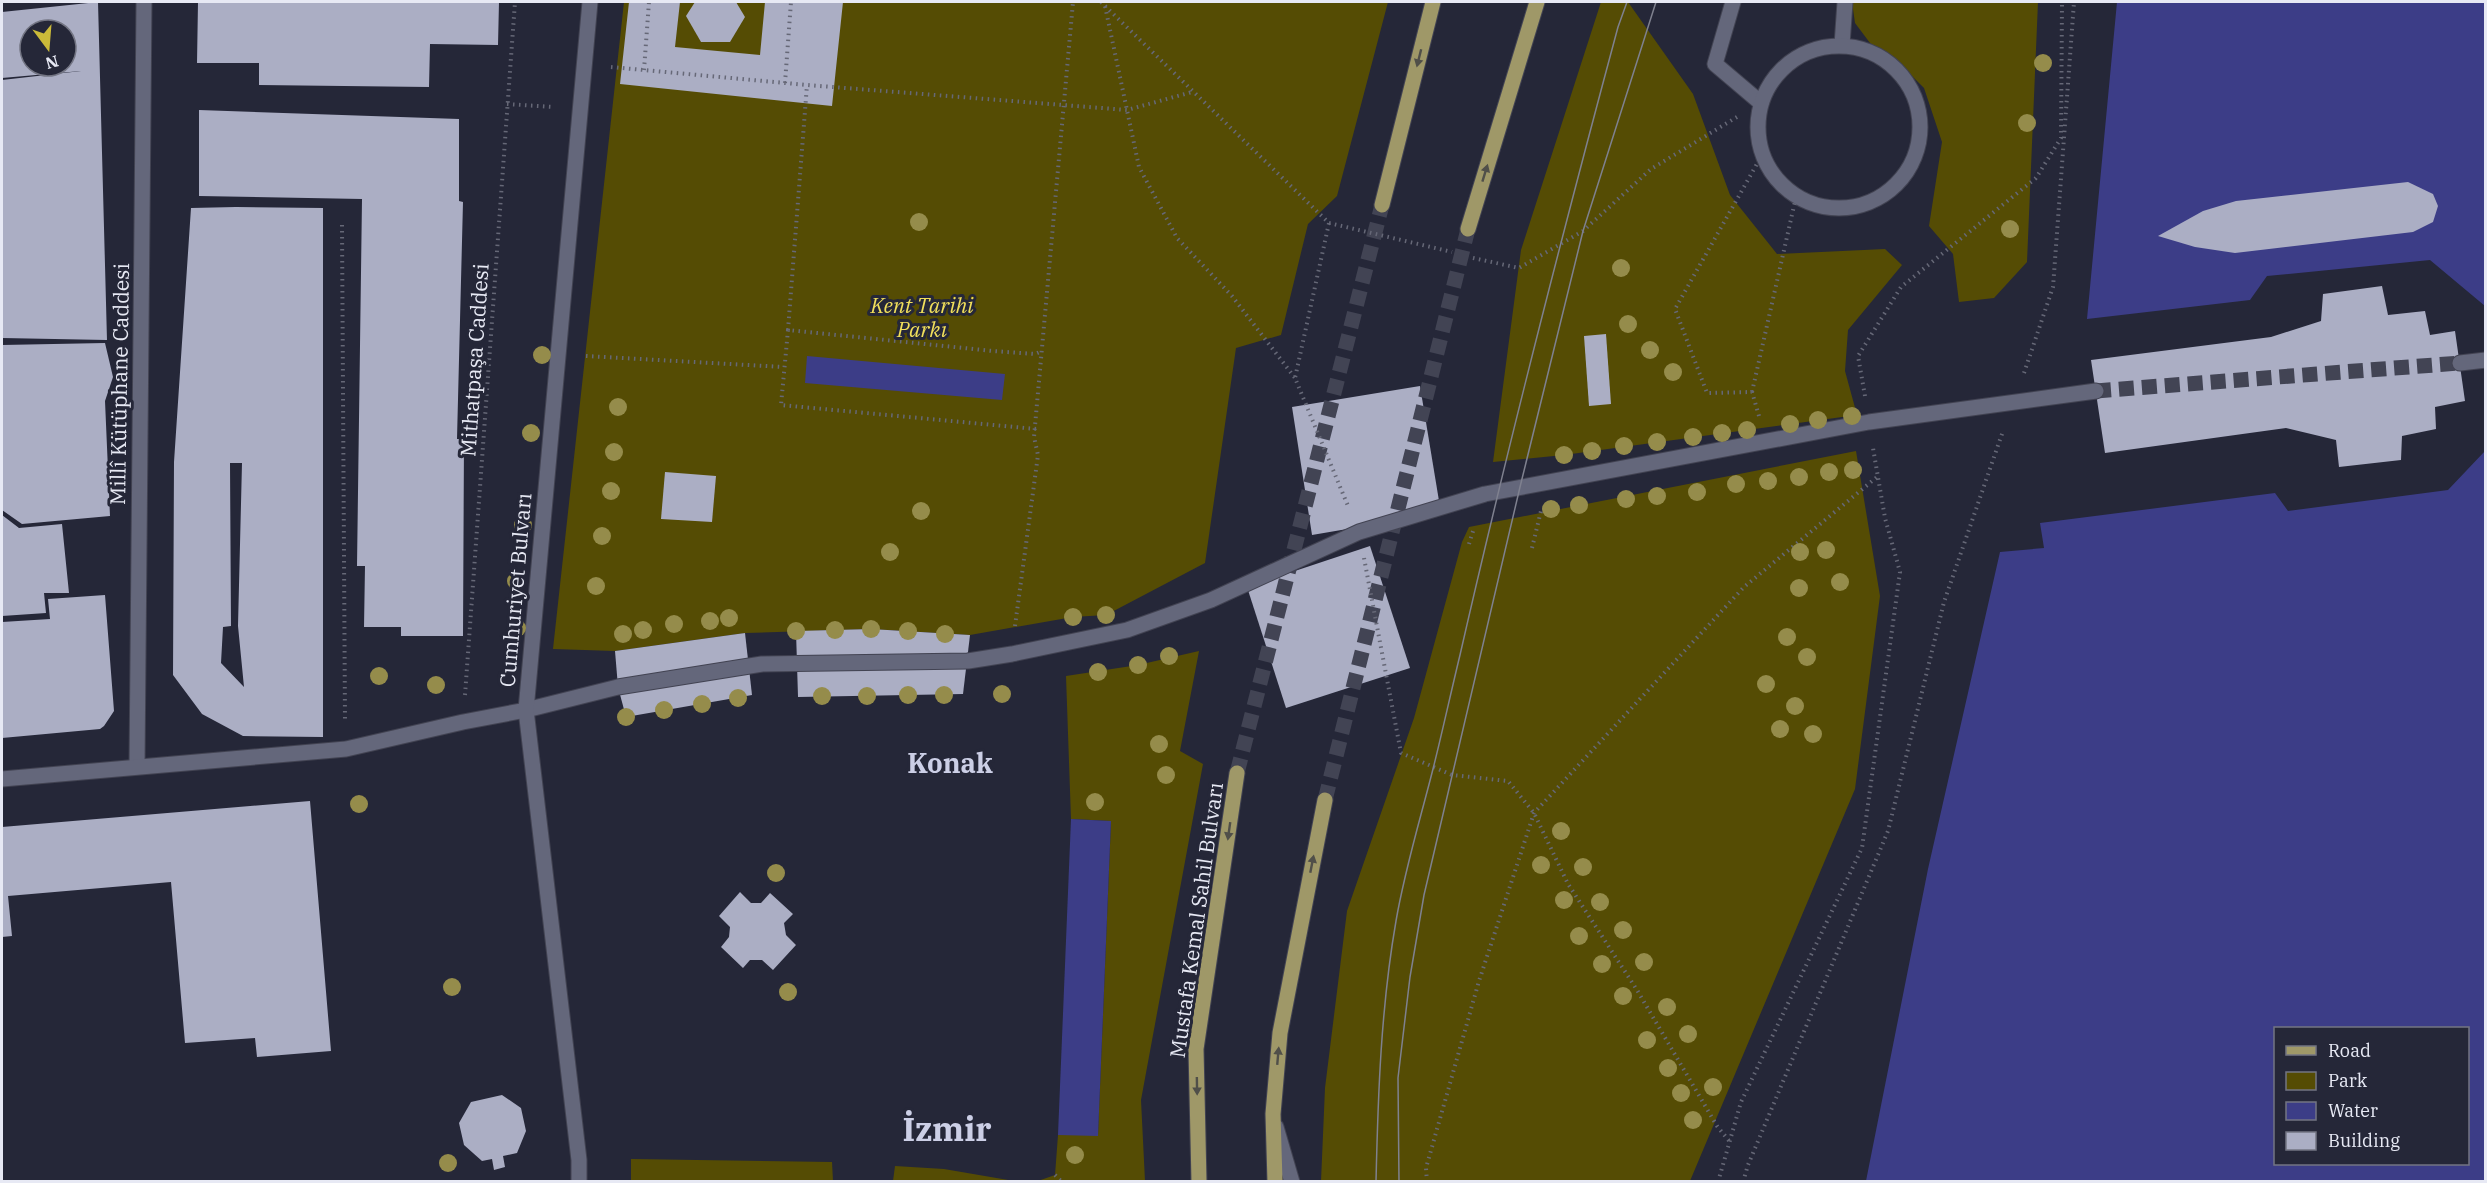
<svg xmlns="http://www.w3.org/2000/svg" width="2487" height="1183" font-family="'IBM Plex Serif',serif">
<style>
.green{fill:#554c04}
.water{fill:#3c3d87;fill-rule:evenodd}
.building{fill:#abaec4;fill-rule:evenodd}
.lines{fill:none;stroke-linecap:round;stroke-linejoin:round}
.minor-tunnel{stroke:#424454;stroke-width:15;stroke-dasharray:15 8;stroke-linecap:butt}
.major-tunnel{stroke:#424454;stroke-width:15;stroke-dasharray:15 8;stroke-linecap:butt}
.minor-casing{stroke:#424352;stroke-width:17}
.major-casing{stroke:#424352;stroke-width:17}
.path{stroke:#666877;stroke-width:4;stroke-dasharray:1.5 4.5;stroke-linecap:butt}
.minor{stroke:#64677b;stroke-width:15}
.major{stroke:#9f9868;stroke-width:15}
.tram{stroke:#7f818f;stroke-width:1.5}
.tree{fill:#958c4b}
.oneway{fill:#504f49}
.labels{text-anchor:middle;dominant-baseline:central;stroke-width:6;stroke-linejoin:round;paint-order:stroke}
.park-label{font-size:21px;font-style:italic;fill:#f1df5b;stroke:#252738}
.street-label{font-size:21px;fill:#e7e9f4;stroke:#252738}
.district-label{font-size:27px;font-weight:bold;fill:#cccfe6;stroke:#252738}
.town-label{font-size:33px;font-weight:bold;fill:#cccfe6;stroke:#252738}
</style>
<rect width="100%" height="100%" fill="#252738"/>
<!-- green -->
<g class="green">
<path d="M624,2h764l-51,194 -29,28 -27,111 -45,13 -31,215 -99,52 -33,2 -103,18 -99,-6 -126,4 -130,18 -62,-2z"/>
<path d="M1601,2h27l65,92 37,101 47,59 108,-5 17,16 -54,65 -3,41 12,44 -293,40 -71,7 28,-212z"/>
<path d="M1852,2h186l-11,260 -33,36 -35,4 -6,-48 -24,-28 13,-84 -18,-54 -24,-24 -30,-21 -15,-20z"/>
<path d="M1856,451l24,145 -25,193 -165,392h-369l4,-93 22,-177 67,-193 48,-176 7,-15z"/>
<path d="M1199,651l-19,100 23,13 -62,336 4,81 -110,1 20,-7 3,-40h40l13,-314 -40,-2 -5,-143 72,-11z"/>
<path d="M631,1159l201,3 1,19h-202z"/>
<path d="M895,1166l49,3 70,12h-121z"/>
</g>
<!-- water -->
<g class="water">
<path d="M2117,2h368v304l-55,-46 -163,16 -17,24 -163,19z"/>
<path d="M807,356l198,18 -3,26 -197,-17z"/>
<path d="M2485,451v730h-619l62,-312 72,-317 44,-4 -4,-25 235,-30 13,18 160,-21zM2276,1028h192v136h-192z"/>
<path d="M1071,819l40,2 -13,315 -40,-1z"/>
</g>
<!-- building -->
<g class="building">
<path d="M98,2l9,338 -105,-2v-258l79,-9 -79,7v-66zM30,30h36v36h-36z"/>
<path d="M198,2h301l-1,43 -68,-1 -1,43 -170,-2v-22h-62z"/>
<path d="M629,2h51l-5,45 85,8 5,-53h78l-11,104 -212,-22z"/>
<path d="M695,2h41l9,15 -15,25h-29l-15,-26z"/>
<path d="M199,110l260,9v82l4,1 -6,237h7l-1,197h-62v-9h-37l1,-61h-8l5,-367 -163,-3z"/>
<path d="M2408,182l25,12 5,12 -5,16 -20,10 -178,21 -40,-6 -37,-11 45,-25 33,-10z"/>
<path d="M236,207l87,1v529l-80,-1 -41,-22 -29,-39 1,-213 17,-254zM230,463h12l-4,163 6,61 -23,-24 2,-36 8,-1z"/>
<path d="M2382,286l6,29 37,-4 5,24 25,-4 10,70 -30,6 1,22 -34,7 -1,24 -62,7 -3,-27 -50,-12 -181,25 -14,-93 180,-23 50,-16 2,-27z"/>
<path d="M1606,334l5,70 -22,2 -5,-70z"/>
<path d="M105,343l8,34 -8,24 5,115 -88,8 -20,-14v-165z"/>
<path d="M1420,386l21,127 -129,22 -20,-128z"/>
<path d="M665,472l51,4 -4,46 -51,-3z"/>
<path d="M2,515l17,13 43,-4 7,69h-25l2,20 -44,3z"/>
<path d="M1370,546l40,122 -124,40 -39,-121z"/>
<path d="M105,595l9,116 -10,15 -4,3 -98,9v-116l48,-3 -2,-20z"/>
<path d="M871,629l99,6 -7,59 -165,3 -2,-66z"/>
<path d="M745,633l7,62 -126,22 -8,-30 -3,-36z"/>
<path d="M310,801l21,250 -74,6 -2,-19 -70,5 -14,-161 -163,14 4,40 -10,1v-110z"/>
<path d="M740,892l11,11h10l9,-10 23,21 -9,9 2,12 10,10 -23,25 -11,-10h-12l-7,8 -22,-21 8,-10 1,-10 -11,-11z"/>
<path d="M502,1095l19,13 5,23 -9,22 -14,3 2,11 -11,3 -2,-11 -10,2 -18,-16 -5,-22 12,-21z"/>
</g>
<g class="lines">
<!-- minor-tunnel -->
<path class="minor-tunnel" d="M2096,391l364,-28"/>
<!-- major-tunnel -->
<g class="major-tunnel">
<path d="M1237,773l145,-568"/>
<path d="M1325,800l143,-571"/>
</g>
<defs>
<g id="minor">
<path d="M1733,2l-18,62 46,39"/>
<path d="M1842,45l3,-43"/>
<circle cx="1839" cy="127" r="81"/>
<path d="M2460,363l26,-3"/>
<path d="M137,766l7,-764"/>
<path d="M2,779l344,-30 117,-27 63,-12 92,-23 144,-23 206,-3 44,-7 115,-24 84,-30 148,-68 126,-38 384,-72 227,-31"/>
<path d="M1276,1127l16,55"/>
<path d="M579,1182v-22l-53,-450 64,-708"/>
</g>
<g id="major">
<path d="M1382,205l51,-203"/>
<path d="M1468,229l69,-227"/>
<path d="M1199,1182l-3,-133 41,-276"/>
<path d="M1275,1182l-2,-68 7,-81 45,-233"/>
</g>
</defs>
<!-- minor casing -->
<use href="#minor" class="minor-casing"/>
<!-- major casing -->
<use href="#major" class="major-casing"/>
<!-- path -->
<g class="path">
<path d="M1101,2l4,4 34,161 38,71 55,58 63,82"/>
<path d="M1105,6l224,217 -34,155 53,128"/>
<path d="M611,67l196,18 320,25 65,-18"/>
<path d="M644,70l5,-68"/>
<path d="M785,83l6,-81"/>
<path d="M507,104l46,3"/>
<path d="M1329,223l123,29"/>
<path d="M342,225l3,496"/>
<path d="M1473,258l46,10 64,-37 68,-62 86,-52"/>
<path d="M788,330l19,-245"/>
<path d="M586,356l197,11"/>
<path d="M2024,373l29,-86 21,-285"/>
<path d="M1752,392l44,-195"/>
<path d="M1865,396l-7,-40 43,-69 135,-109 25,-40 1,-136"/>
<path d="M1759,416l-7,-24 -45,1 -32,-84 87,-154"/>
<path d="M1036,429l-255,-24 7,-75 205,21 42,3 7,-3"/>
<path d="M1469,544l5,-16"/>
<path d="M1532,548l9,-37"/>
<path d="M1364,558l37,195 51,22 56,6 26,32 34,71 69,106 80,136 13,16"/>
<path d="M1015,626l23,-171 -4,-18 39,-435"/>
<path d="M465,695l50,-693"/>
<path d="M1055,1175l7,7"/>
<path d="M1427,1182l-1,-14 53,-187 55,-168 210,-226 133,-110"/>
<path d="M1718,1182l23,-80 121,-254 38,-276 -15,-54 -12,-70"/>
<path d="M1743,1182l5,-17 140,-334 56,-229 59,-171"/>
</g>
<!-- minor -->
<use href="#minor" class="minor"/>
<!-- major -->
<use href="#major" class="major"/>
<!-- tram -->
<g class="tram">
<path d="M1376,1182c2,-88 5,-175 20,-261 9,-53 25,-104 38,-156 9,-36 17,-73 26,-110 48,-210 102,-420 158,-628l9,-25"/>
<path d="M1399,1182l-1,-104 12,-101 14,-82 96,-408 63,-256 73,-229"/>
</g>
</g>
<!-- trees -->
<g class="tree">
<circle cx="2043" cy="63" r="9"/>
<circle cx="2027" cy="123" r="9"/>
<circle cx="919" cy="222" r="9"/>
<circle cx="2010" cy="229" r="9"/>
<circle cx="1621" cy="268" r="9"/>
<circle cx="1628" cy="324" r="9"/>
<circle cx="1650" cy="350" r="9"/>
<circle cx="542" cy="355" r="9"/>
<circle cx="1673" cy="372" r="9"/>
<circle cx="618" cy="407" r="9"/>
<circle cx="1852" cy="416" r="9"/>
<circle cx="1818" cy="420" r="9"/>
<circle cx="1790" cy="424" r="9"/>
<circle cx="1747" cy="430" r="9"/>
<circle cx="531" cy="433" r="9"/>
<circle cx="1722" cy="433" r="9"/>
<circle cx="1693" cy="437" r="9"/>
<circle cx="1657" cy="442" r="9"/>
<circle cx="1624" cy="446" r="9"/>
<circle cx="1592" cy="451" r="9"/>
<circle cx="614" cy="452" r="9"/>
<circle cx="1564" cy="455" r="9"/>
<circle cx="1853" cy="470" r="9"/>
<circle cx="1829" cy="472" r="9"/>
<circle cx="1799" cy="477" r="9"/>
<circle cx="1768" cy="481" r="9"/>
<circle cx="1736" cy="484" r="9"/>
<circle cx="611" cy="491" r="9"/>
<circle cx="1697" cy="492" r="9"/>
<circle cx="1657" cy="496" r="9"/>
<circle cx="1626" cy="499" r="9"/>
<circle cx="1579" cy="505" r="9"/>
<circle cx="1551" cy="509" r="9"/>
<circle cx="921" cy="511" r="9"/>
<circle cx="523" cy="525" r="9"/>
<circle cx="602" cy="536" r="9"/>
<circle cx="1826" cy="550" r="9"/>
<circle cx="890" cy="552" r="9"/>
<circle cx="1800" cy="552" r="9"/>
<circle cx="516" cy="581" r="9"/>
<circle cx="1840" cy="582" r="9"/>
<circle cx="596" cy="586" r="9"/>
<circle cx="1799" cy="588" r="9"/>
<circle cx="1106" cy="615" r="9"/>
<circle cx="1073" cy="617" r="9"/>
<circle cx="729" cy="618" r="9"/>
<circle cx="710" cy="621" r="9"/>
<circle cx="674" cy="624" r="9"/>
<circle cx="517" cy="628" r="9"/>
<circle cx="871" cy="629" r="9"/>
<circle cx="643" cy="630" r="9"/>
<circle cx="835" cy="630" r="9"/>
<circle cx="796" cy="631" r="9"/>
<circle cx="908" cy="631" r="9"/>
<circle cx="623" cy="634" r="9"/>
<circle cx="945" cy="634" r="9"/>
<circle cx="1787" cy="637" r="9"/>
<circle cx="1169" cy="656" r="9"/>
<circle cx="1807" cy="657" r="9"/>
<circle cx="1138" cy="665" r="9"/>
<circle cx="1098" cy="672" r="9"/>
<circle cx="379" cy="676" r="9"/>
<circle cx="1766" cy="684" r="9"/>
<circle cx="436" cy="685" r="9"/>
<circle cx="1002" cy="694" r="9"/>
<circle cx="908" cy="695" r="9"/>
<circle cx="944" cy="695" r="9"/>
<circle cx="822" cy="696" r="9"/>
<circle cx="867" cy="696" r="9"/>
<circle cx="738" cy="698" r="9"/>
<circle cx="702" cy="704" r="9"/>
<circle cx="1795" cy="706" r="9"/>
<circle cx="664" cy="710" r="9"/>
<circle cx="626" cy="717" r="9"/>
<circle cx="1780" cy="729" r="9"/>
<circle cx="1813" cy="734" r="9"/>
<circle cx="1159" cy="744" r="9"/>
<circle cx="1166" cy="775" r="9"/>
<circle cx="1095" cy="802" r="9"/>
<circle cx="359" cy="804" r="9"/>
<circle cx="1561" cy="831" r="9"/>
<circle cx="1541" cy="865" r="9"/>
<circle cx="1583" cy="867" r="9"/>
<circle cx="776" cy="873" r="9"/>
<circle cx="1564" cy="900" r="9"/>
<circle cx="1600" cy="902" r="9"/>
<circle cx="1623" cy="930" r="9"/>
<circle cx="1579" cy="936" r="9"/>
<circle cx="1644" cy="962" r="9"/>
<circle cx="1602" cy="964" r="9"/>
<circle cx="452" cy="987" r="9"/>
<circle cx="788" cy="992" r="9"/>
<circle cx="1623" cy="996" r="9"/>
<circle cx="1667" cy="1007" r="9"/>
<circle cx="1688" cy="1034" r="9"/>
<circle cx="1647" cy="1040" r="9"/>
<circle cx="1668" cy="1068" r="9"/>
<circle cx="1713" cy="1087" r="9"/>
<circle cx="1681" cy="1093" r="9"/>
<circle cx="1693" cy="1120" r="9"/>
<circle cx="1075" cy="1155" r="9"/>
<circle cx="448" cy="1163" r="9"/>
</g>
<!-- one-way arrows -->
<defs><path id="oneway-solid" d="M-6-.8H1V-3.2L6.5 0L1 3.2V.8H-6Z" transform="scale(1.5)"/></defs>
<g class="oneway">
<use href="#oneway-solid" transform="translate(1419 58) rotate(104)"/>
<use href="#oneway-solid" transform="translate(1485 173) rotate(-73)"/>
<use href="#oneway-solid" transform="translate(1229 831) rotate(98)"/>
<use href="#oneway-solid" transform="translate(1312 864) rotate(-79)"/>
<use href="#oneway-solid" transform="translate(1278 1056) rotate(-85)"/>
<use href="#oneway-solid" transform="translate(1197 1086) rotate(89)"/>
</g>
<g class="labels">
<!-- park labels -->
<g class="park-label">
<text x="922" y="305">Kent Tarihi<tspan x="922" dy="24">Parkı</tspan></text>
</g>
<!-- street labels -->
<g class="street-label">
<text transform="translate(474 360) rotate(-86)">Mithatpaşa Caddesi</text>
<text transform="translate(119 384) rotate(-89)">Millî Kütüphane Caddesi</text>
<text transform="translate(515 590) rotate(-85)">Cumhuriyet Bulvarı</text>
<text transform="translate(1196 920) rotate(-82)">Mustafa Kemal Sahil Bulvarı</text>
</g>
<!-- district labels -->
<g class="district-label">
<text x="950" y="762">Konak</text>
</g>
<!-- town labels -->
<g class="town-label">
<text x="947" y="1128">İzmir</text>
</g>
</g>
<!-- border -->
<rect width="2487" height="1183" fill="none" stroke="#e7e9f4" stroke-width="6"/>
<!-- legend -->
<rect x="2274" y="1027" width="195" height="138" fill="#252738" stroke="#737583" stroke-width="1.5"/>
<rect x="2286" y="1046" width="30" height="9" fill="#9f9868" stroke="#737583" stroke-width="1.5"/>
<text x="2328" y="1057" font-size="18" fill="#e7e9f4">Road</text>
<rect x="2286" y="1072" width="30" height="18" fill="#554c04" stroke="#737583" stroke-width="1.5"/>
<text x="2328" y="1087" font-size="18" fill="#e7e9f4">Park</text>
<rect x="2286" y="1102" width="30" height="18" fill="#3c3d87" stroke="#737583" stroke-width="1.5"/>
<text x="2328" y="1117" font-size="18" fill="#e7e9f4">Water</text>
<rect x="2286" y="1132" width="30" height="18" fill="#abaec4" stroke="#737583" stroke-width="1.5"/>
<text x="2328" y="1147" font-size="18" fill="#e7e9f4">Building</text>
<!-- north arrow -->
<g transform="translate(48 48) rotate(164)"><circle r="28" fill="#252738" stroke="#737583" stroke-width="1.5"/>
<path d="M0-4.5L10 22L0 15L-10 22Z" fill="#cbba39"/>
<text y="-9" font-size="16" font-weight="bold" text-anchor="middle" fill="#e7e9f4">N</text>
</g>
</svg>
